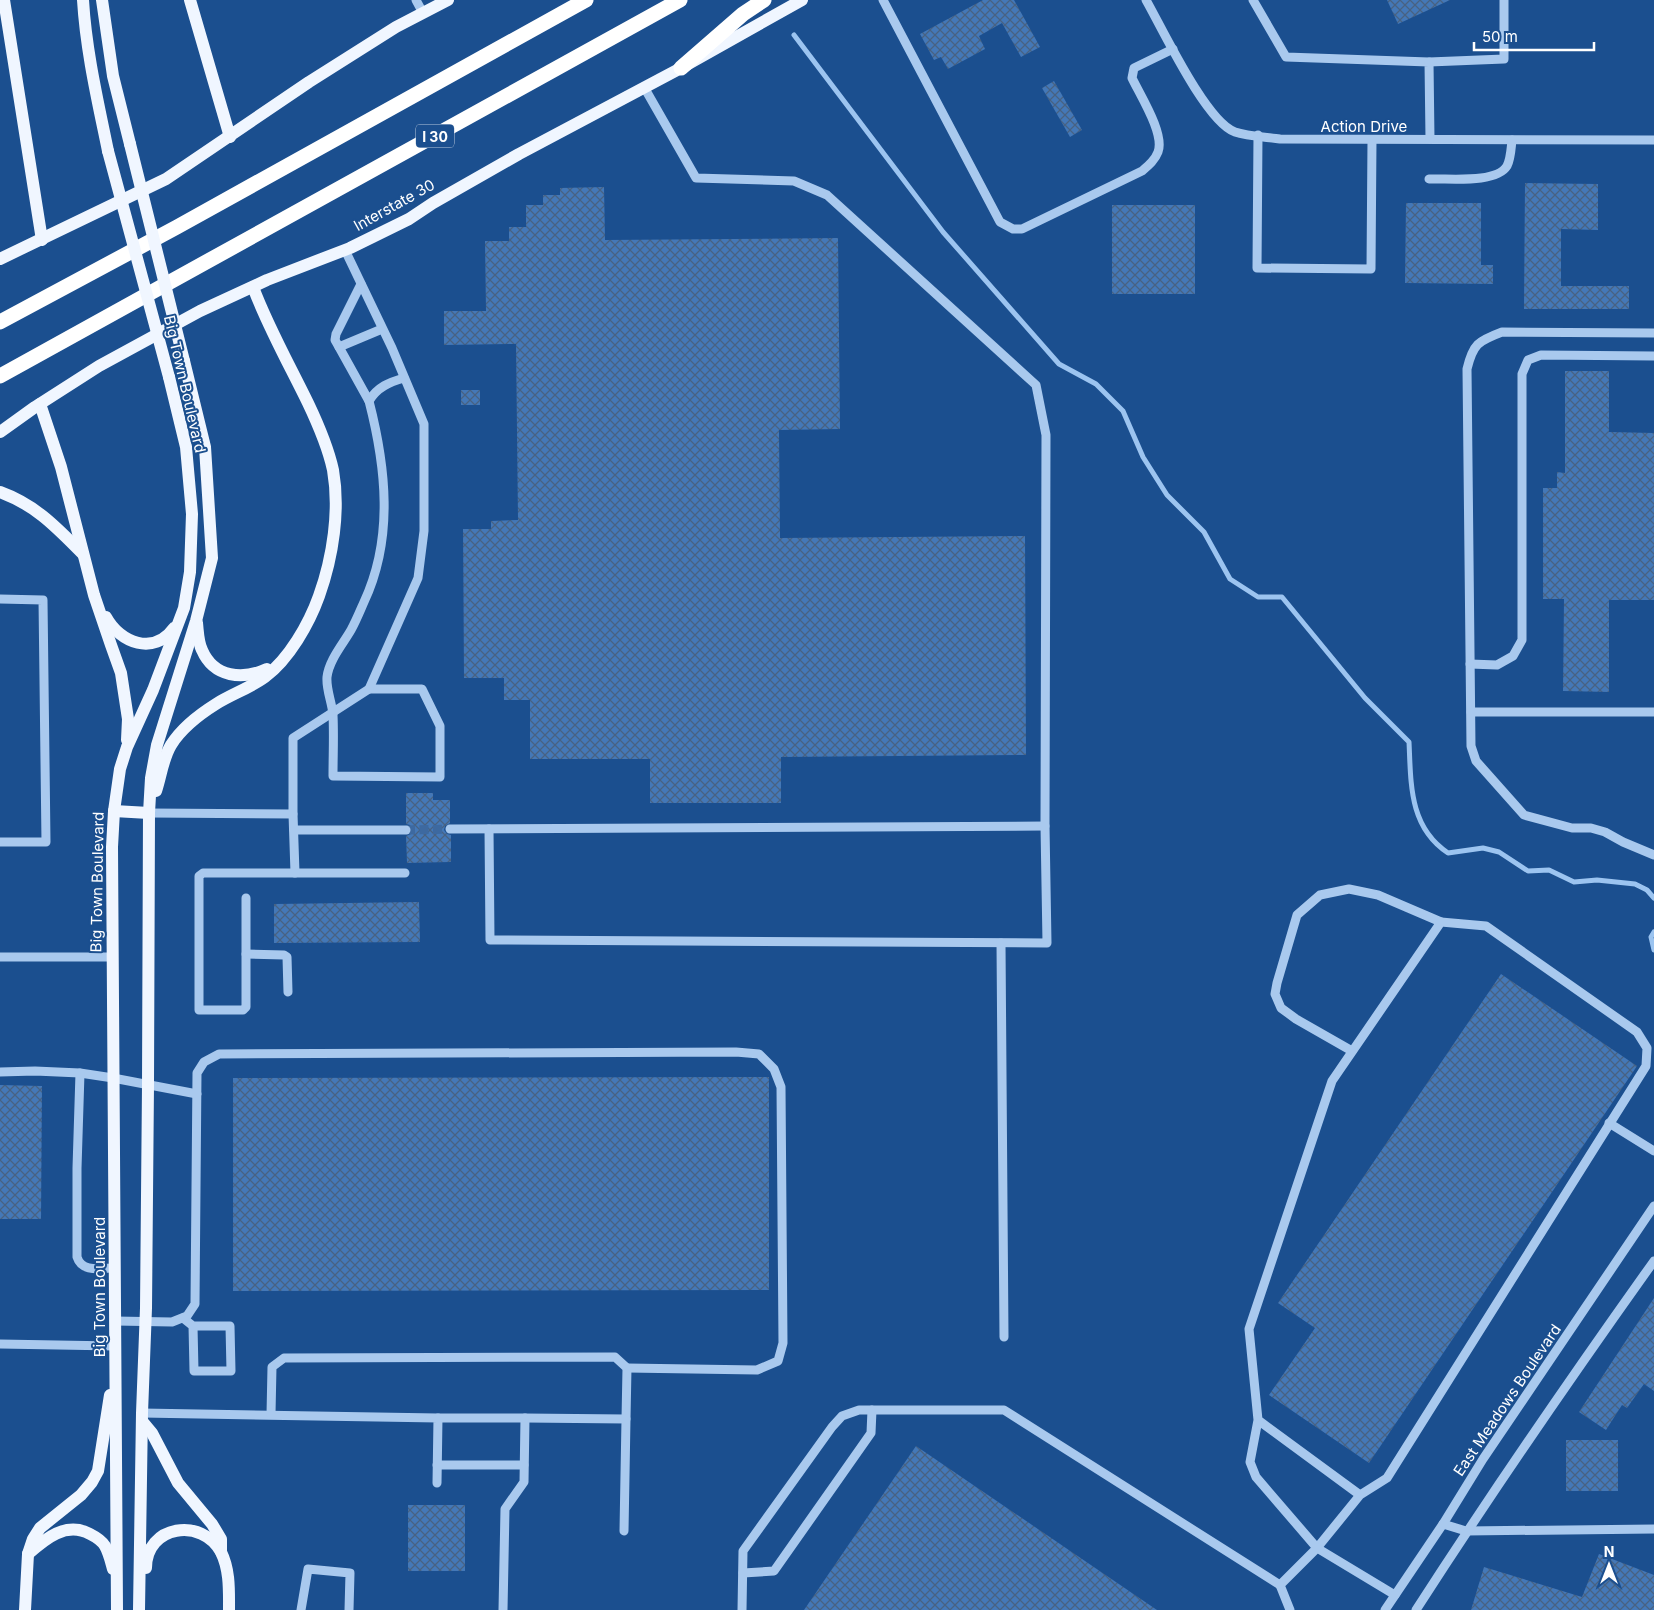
<svg xmlns="http://www.w3.org/2000/svg" width="1654" height="1610" font-family="Inter,sans-serif">
<style>
.lines{fill:none;stroke-linecap:round;stroke-linejoin:round}
.stream{stroke:#9cc4f0;stroke-width:5}
.building{fill:url(#building-cross-hatch)}
.minor-tunnel{stroke:#3d69a0;stroke-width:9;stroke-dasharray:9 4.5;stroke-linecap:butt}
.minor{stroke:#a9c9ee;stroke-width:9}
.major{stroke:#f0f6ff;stroke-width:12}
.highway{stroke:#fff;stroke-width:15}
.major-bridge{stroke:#f0f6ff;stroke-width:12}
.labels{text-anchor:middle;dominant-baseline:central;stroke-width:4;stroke-linejoin:round;paint-order:stroke}
.shield{fill:#1b4f8f;stroke:#bbcadd;stroke-width:1}
.shield-label{font-size:14px;font-weight:bold;fill:#fff}
.street-label{font-size:15px;fill:#fff;stroke:#1b4f8f}
</style>
<defs>
<pattern id="building-cross-hatch" width="8" height="8" patternUnits="userSpaceOnUse" patternTransform="scale(1.25)"><rect width="8" height="8" fill="#4478b7"/><path d="M0 0l8 8M0 8l8-8" fill="none" stroke="#486282"/></pattern>
</defs>
<rect width="100%" height="100%" fill="#1b4f8f"/>
<g class="lines">
<!-- stream -->
<g class="stream">
<path d="M794,35l149,197 116,132 37,20 27,27 20,46 24,38 37,37 26,47 28,18h24l83,101 44,44c2,42 0,85 39,111l35,-5 16,4 29,19 21,-1 25,12 23,-2 38,4 12,6 7,8"/>
<path d="M1654,932l-3,5 3,13"/>
</g>
</g>
<!-- building -->
<g class="building">
<path d="M983,0h31l26,47 -19,10 -19,-34 -23,13 6,13 -37,20 -7,-12 -7,3 -14,-26z"/>
<path d="M1387,0h63l-52,24z"/>
<path d="M1054,81l28,49 -12,7 -28,-49z"/>
<path d="M1525,183l73,1v46l-37,-1v57h68v23h-105z"/>
<path d="M604,187l1,53 233,-2 2,191 -61,1 1,108 245,-2 1,219 -245,2v46h-131v-44h-120v-59h-26v-22h-40l-1,-149h28v-8l27,-1 -2,-176 -72,1v-34h42l-1,-70h24v-14h17v-22h17v-10h17v-7z"/>
<path d="M1406,203h75v62h12v19l-88,-1z"/>
<rect x="1112" y="205" width="83" height="89"/>
<path d="M1565,371h44v61l45,1v167h-45v92l-46,-1 1,-92h-21v-111h14v-16l8,1z"/>
<rect x="461" y="390" width="19" height="15"/>
<path d="M406,793h27v7h17v23l-5,3 -1,4 3,4 4,1v27l-44,1 -1,-27 5,-2 1,-4 -2,-5 -4,-1z"/>
<path d="M419,902l1,40 -146,1v-39z"/>
<path d="M1501,974l136,92 -268,397 -100,-68 46,-67 -37,-25z"/>
<path d="M769,1077v213l-536,1v-213z"/>
<path d="M0,1085l42,1 -1,133h-41z"/>
<path d="M1654,1298v93l-10,-7 -17,24 -5,-3 -16,25 -27,-18z"/>
<rect x="1566" y="1440" width="52" height="51"/>
<path d="M916,1446l241,164h-353z"/>
<rect x="408" y="1505" width="57" height="66"/>
<path d="M1599,1554l55,21v35h-183l13,-43 98,30z"/>
</g>
<g class="lines">
<!-- minor-tunnel -->
<path class="minor-tunnel" d="M406,830l44,-1"/>
<!-- minor -->
<g class="minor">
<path d="M416,0l7,13"/>
<path d="M883,0l117,222 13,7h9l120,-58c7,-6 13,-11 16,-19 7,-18 -18,-57 -26,-74l2,-10 39,-19"/>
<path d="M1146,0c16,28 60,122 89,132 12,4 31,5 45,7l374,1"/>
<path d="M1253,0l33,57 143,5 1,77"/>
<path d="M1429,62l75,-3v-59"/>
<path d="M1258,135l-1,133 114,1 1,-129"/>
<path d="M1429,179c19,-1 67,5 78,-13 4,-8 4,-18 5,-26"/>
<path d="M361,284l-25,50 -1,6 4,7 43,-18"/>
<path d="M1654,333l-152,-1c-24,9 -29,12 -35,37l4,377 5,15 48,54 48,13h19l14,4 18,10 31,13"/>
<path d="M339,347l30,54"/>
<path d="M0,599l43,1 3,242h-46"/>
<path d="M1470,664l27,1 16,-9 9,-16v-266l6,-14 13,-5 113,1"/>
<path d="M369,689h53l18,37v51l-107,-1c0,-20 1,-41 0,-61 -1,-13 -7,-25 -6,-38 2,-17 16,-33 24,-47 5,-9 9,-19 13,-28 30,-64 22,-135 5,-201 8,-14 21,-19 35,-23"/>
<path d="M1471,712h183"/>
<path d="M149,813l144,1v-76l76,-49 49,-111 6,-47v-107l-32,-76 -47,-98"/>
<path d="M293,814l2,59h110"/>
<path d="M450,829l595,-3"/>
<path d="M489,829l1,111 557,3 -2,-117 1,-391 -10,-50 -209,-190 -33,-14 -98,-3 -52,-91"/>
<path d="M294,830h112"/>
<path d="M246,898v109l-3,3h-44v-134l4,-3h92"/>
<path d="M1001,943l3,394"/>
<path d="M246,954l38,1 3,2 1,35"/>
<path d="M0,957h113"/>
<path d="M1352,1051l-56,-32 -15,-11 -6,-14 2,-11 20,-68 23,-20 29,-6 29,6 63,27"/>
<path d="M0,1072l35,-1 45,2 33,5 84,16"/>
<path d="M80,1073l-3,95v89c5,16 24,11 38,11"/>
<path d="M1609,1123l45,28"/>
<path d="M183,1318l10,8 1,45h37l-1,-45h-37"/>
<path d="M115,1321l57,1 15,-6 8,-12 2,-231 7,-11 15,-8 517,-2 23,2 15,15 7,18 2,256 -5,18 -21,9 -130,-2"/>
<path d="M0,1344l115,2"/>
<path d="M142,1413l296,5 -1,65"/>
<path d="M271,1414l1,-47 12,-9 331,-1 12,11 -1,51"/>
<path d="M438,1418h87l-1,64 -19,27 -2,101"/>
<path d="M525,1418l101,1 -2,112"/>
<path d="M1258,1420l-8,42 6,15 61,71 43,-53 -102,-75 -9,-91 83,-248 109,-159 45,4 151,106 10,16 -1,18 -259,412 -27,17"/>
<path d="M437,1465h87"/>
<path d="M1443,1524l23,7 188,-2"/>
<path d="M743,1573l31,-2 97,-138 1,-23"/>
<path d="M301,1610l7,-41 42,4 -1,37"/>
<path d="M742,1610l1,-59 89,-124 10,-11 17,-6h145l276,175"/>
<path d="M1290,1610l-10,-25 37,-37 78,47"/>
<path d="M1385,1610l58,-86 40,-65 171,-253"/>
<path d="M1416,1610c76,-118 156,-234 238,-349"/>
</g>
<!-- major -->
<g class="major">
<path d="M4,0l38,240"/>
<path d="M83,0c3,51 15,102 25,151"/>
<path d="M102,0l11,76 17,68"/>
<path d="M190,0l40,137"/>
<path d="M0,259l166,-80 143,-97 87,-55 52,-27"/>
<path d="M40,404l21,63 33,128 17,50 10,28 7,46 -1,21"/>
<path d="M0,432l35,-25 64,-41 101,-55 67,-31 83,-32 59,-29 24,-16 86,-49 162,-86 121,-68"/>
<path d="M0,492c36,13 57,36 83,62"/>
<path d="M106,617c14,26 48,39 68,11"/>
<path d="M197,623c1,9 1,19 5,27 12,28 41,30 65,19"/>
<path d="M156,791c5,-15 7,-33 15,-46 10,-16 29,-31 45,-41 16,-10 34,-16 49,-27 24,-18 44,-53 54,-81 14,-39 21,-86 14,-126 -5,-23 -15,-46 -25,-67 -19,-39 -40,-76 -55,-116"/>
<path d="M114,811l35,2"/>
<path d="M142,1421l10,12 26,50 34,41 9,15v13"/>
<path d="M28,1554c17,-15 38,-33 62,-20 6,3 12,7 15,12 4,7 6,16 8,23"/>
<path d="M146,1568c0,-43 56,-51 75,-16 9,18 8,39 8,58"/>
<path d="M25,1610l3,-56 5,-15 7,-11 41,-33 11,-13 6,-11 12,-76"/>
<path d="M117,1610l-5,-763 2,-36 6,-42 7,-22 26,-57 31,-82 6,-36 2,-58 -6,-67 -17,-70"/>
<path d="M139,1610l3,-197 4,-105 2,-223 1,-272 2,-35 6,-33 39,-124 16,-63 -7,-111 -21,-86"/>
</g>
<!-- highway -->
<g class="highway">
<path d="M681,68l62,-54 21,-14"/>
<path d="M0,322l177,-95 409,-227"/>
<path d="M0,376l680,-376"/>
</g>
<!-- major-bridge -->
<g class="major-bridge">
<path d="M130,144l54,217"/>
<path d="M108,151l61,226"/>
</g>
</g>
<g class="labels">
<!-- shield labels -->
<rect class="shield" x="416" y="124.5" width="38" height="23" rx="4"/>
<g class="shield-label">
<text x="435" y="136">I 30</text>
</g>
<!-- street labels -->
<g class="street-label">
<text x="1364" y="126">Action Drive</text>
<text transform="translate(394 205) rotate(-29)">Interstate 30</text>
<text transform="translate(185 384) rotate(77)">Big Town Boulevard</text>
<text transform="translate(97 882) rotate(-89)">Big Town Boulevard</text>
<text transform="translate(99 1287) rotate(-90)">Big Town Boulevard</text>
<text transform="translate(1507 1400) rotate(-56)">East Meadows Boulevard</text>
</g>
</g>
<!-- north arrow -->
<g transform="translate(1609 1565)" stroke="#1b4f8f" stroke-width="4" paint-order="stroke">
<path d="M0-4L9 19L0 12L-9 19Z" fill="#ffffff"/>
<text y="-8" font-size="14" font-weight="bold" text-anchor="middle" fill="#ffffff">N</text>
</g>
<!-- scale -->
<path d="M1474 42v8h120v-8" fill="none" stroke="#ffffff" stroke-width="2.5"/>
<text x="1482" y="42" font-size="15" fill="#ffffff" stroke="#1b4f8f" stroke-width="4" paint-order="stroke">50 m</text>
</svg>
